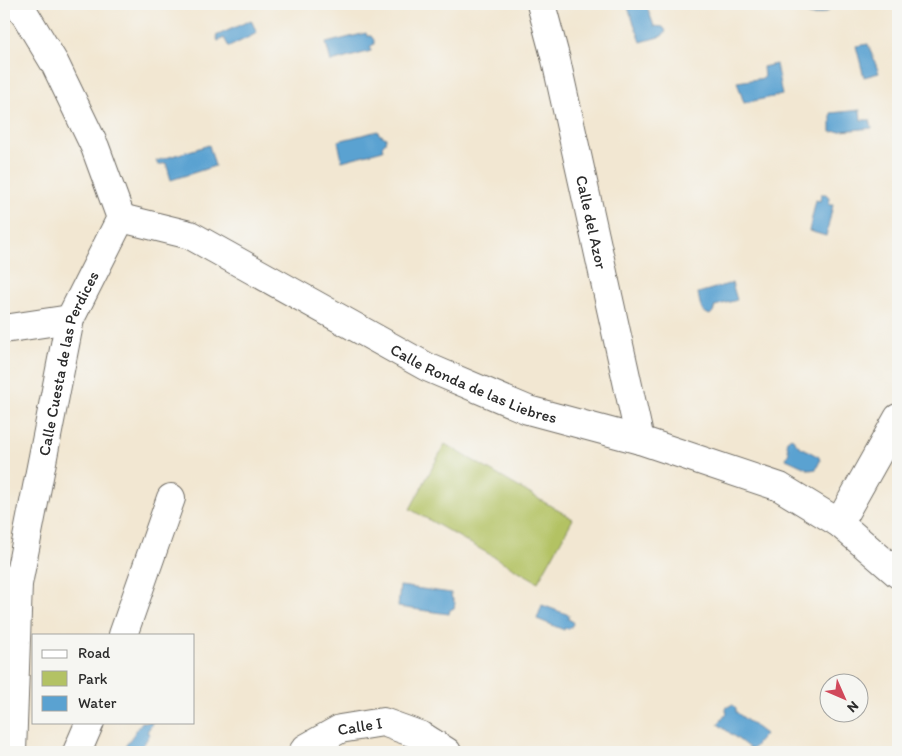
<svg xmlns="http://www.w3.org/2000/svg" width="902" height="756" font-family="Itim,sans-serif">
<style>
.green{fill:#b3c264;stroke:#6f7648}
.water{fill:#5aa2d1;stroke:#42667e}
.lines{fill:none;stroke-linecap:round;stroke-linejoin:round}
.minor-casing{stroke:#716d65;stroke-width:30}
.minor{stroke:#fff;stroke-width:28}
.labels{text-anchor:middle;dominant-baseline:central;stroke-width:4;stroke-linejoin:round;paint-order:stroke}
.street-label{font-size:16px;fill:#2b2b2b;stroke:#f6f6f2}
</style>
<rect width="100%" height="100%" fill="#f6f6f2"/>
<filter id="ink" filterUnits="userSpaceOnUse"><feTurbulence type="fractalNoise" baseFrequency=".02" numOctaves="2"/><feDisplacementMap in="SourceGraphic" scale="10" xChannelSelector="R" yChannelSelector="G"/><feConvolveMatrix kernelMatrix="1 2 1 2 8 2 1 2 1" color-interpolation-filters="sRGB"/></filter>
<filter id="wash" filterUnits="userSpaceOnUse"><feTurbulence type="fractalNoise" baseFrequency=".0096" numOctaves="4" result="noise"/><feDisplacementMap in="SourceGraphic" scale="20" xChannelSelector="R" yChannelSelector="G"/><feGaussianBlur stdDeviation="1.12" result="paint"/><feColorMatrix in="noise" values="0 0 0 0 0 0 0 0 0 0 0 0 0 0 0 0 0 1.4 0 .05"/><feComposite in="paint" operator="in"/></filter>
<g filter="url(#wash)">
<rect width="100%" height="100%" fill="#f2e7d2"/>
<!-- green -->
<path class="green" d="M445,444l128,75 -35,63 -128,-73z"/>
<!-- water -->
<g class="water">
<path d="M631,4h15l8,22 9,1 3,4 -4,5 -21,6 -14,-37z"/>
<path d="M807,4h20l2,7 -16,5 -6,-2 -2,-6z"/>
<path d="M251,20l6,13 -28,14 -5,-9 -6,3 -2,-5z"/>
<path d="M366,33l1,3h4l3,4v4l-4,3 1,4 -40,11 -5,-19z"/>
<path d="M868,44l11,29 -15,4 -8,-31z"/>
<path d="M776,64l6,31 -38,8 -7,-21 27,-4 -1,-11z"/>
<path d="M860,110l1,10h9l2,8 -41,4v-19z"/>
<path d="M378,131l1,3 4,2 3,2 -1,5 -3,3 1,4 -41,11 -4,-20z"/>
<path d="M209,145l6,21 -44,14 -5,-17 -8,2 -2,-4z"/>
<path d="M821,194h5l4,4 -1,7h4l-7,31 -17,-5 7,-31 4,1z"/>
<path d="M732,283l5,17 -22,6 -2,6 -3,3c-10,-3 -10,-12 -12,-22z"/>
<path d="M791,437l8,9 20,11 1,4 -4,8 -6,1 -24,-11 3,-7 -3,-11z"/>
<path d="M400,586l51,7v3l4,7 -1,5 -4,2 -1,4 -51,-7z"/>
<path d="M542,605l27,10 -1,4 4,2 1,3 -4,5 -4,-1 -1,2 -27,-11z"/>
<path d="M731,705h2l3,3v4l29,22 -13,16 -34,-26 9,-11 -1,-2v-3z"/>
<path d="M142,722h11l-6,10 3,2 -11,18h-14l-3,-1z"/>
</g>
</g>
<g filter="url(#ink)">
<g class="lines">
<defs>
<g id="minor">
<path id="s1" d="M541,4l15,56 84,380"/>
<path id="s2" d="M121,218l69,17 237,132 101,43 112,30 140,47 59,36 59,51"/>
<path d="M4,329l66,-10"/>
<path d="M839,523l59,-105"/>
<path d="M123,635l48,-137"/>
<path id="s3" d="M12,752l6,-168 52,-265 51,-101 -26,-71 -40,-83 -29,-48 -9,-12"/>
<path d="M77,752l13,-30"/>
<path id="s4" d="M303,752l3,-4 34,-19 43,-7 39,14 25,16"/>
</g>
</defs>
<!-- minor casing -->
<use href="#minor" class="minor-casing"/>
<!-- minor -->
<use href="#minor" class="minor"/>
</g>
</g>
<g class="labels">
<!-- street labels -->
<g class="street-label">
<text stroke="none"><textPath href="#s1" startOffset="224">Calle del Azor</textPath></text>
<text stroke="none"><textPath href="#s3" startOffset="395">Calle Cuesta de las Perdices</textPath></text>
<text stroke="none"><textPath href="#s2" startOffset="392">Calle Ronda de las Liebres</textPath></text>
<text stroke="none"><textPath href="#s4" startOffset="64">Calle I</textPath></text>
</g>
</g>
<!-- margin -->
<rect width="902" height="756" fill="none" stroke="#f6f6f2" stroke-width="20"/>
<!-- legend -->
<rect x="32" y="634" width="162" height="90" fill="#f6f6f2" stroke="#a5a5a2"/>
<rect x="42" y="650" width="25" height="8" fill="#ffffff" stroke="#a5a5a2"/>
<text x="78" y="658" font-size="15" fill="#2b2b2b">Road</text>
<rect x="42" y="671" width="25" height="15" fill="#b3c264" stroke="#a5a5a2"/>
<text x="78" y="684" font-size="15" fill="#2b2b2b">Park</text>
<rect x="42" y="696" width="25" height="15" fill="#5aa2d1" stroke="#a5a5a2"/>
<text x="78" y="708" font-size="15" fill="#2b2b2b">Water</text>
<!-- north arrow -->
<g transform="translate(844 698) rotate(135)"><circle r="24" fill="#f6f6f2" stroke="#a5a5a2"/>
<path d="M0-4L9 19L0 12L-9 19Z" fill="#d1495b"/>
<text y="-8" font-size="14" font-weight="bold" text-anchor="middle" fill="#2b2b2b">N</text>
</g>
</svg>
